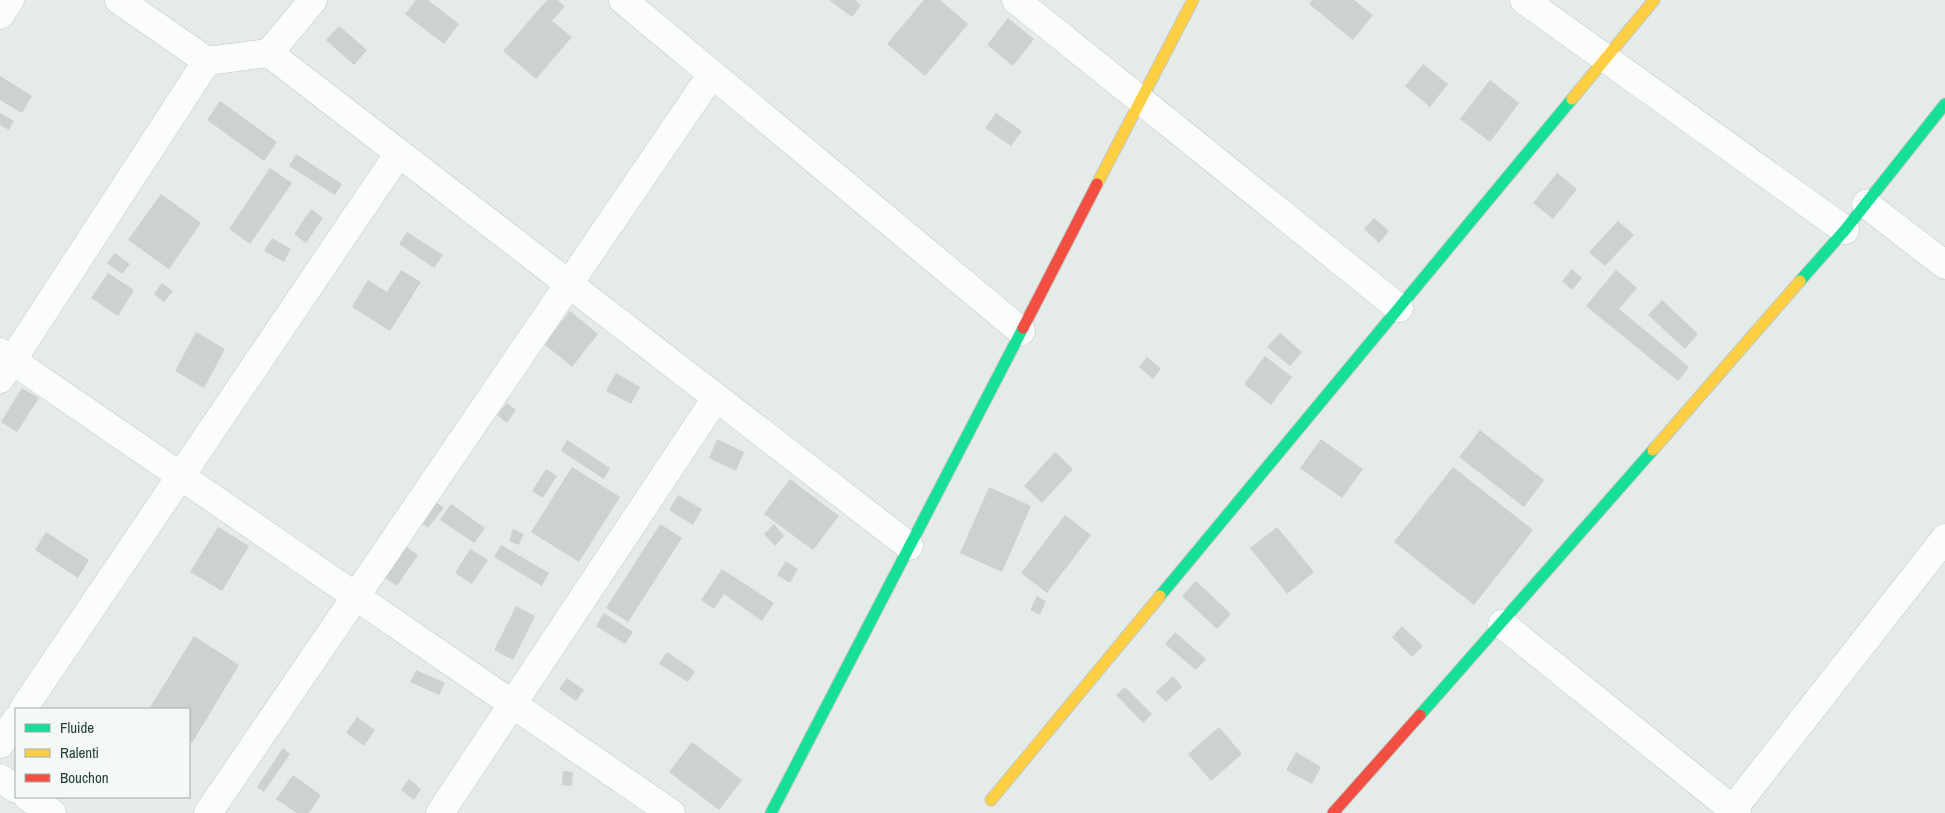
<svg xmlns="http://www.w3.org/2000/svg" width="1945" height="813" font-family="'Archivo Narrow',sans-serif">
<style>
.building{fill:#ccd2d0}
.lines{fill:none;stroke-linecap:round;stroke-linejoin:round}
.street-casing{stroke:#c2c8c6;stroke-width:29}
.fast-casing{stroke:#c0c8c6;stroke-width:13}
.slow-casing{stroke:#c0c8c6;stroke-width:13}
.jam-casing{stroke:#c0c8c6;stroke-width:13}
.street{stroke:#fbfcfc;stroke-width:28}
.fast{stroke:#16e098;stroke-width:11}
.slow{stroke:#ffcf43;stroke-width:11}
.jam{stroke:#f24e42;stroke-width:11}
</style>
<rect width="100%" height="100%" fill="#e5ebe8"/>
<!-- building -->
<g class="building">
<path d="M416,0h12l31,24 -15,20 -39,-30z"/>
<path d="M547,0h10l8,6 -13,15 20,16 -36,42 -33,-28z"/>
<path d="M829,0h26l6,5 -9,12z"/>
<path d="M924,0h16l28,24 -43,52 -38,-32z"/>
<path d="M1312,0h42l19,15 -20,25 -44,-36z"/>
<path d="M1008,18l26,21 -21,27 -26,-21z"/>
<path d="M339,26l28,24 -13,15 -28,-25z"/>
<path d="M1423,64l25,20 -18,23 -25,-21z"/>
<path d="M0,76l32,20 -10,17 -22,-13z"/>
<path d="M1490,80l29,23 -29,39 -30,-23z"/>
<path d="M220,101l57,41 -13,19 -57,-41z"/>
<path d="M0,113l14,8 -5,9 -9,-5z"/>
<path d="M996,113l26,18 -11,15 -26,-18z"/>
<path d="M296,154l46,30 -7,11 -46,-29z"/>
<path d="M270,168l22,15 -42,61 -21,-15z"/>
<path d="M1557,173l20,16 -24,30 -20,-16z"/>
<path d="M161,194l40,29 -32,46 -41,-29z"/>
<path d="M311,209l12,9 -17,25 -12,-9z"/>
<path d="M1374,218l15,13 -10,12 -15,-14z"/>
<path d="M1618,221l16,14 -29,31 -16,-14z"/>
<path d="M407,232l36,23 -9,13 -35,-24z"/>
<path d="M272,238l19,11 -7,13 -20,-11z"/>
<path d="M115,253l15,11 -8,10 -15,-11z"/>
<path d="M1572,269l10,9 -10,12 -10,-9z"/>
<path d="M401,270l20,12 -31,49 -38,-24 16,-27 19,12z"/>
<path d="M1616,270l21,18 -18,21 70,58 -11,14 -92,-75z"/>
<path d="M108,273l26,17 -16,26 -27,-18z"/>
<path d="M162,283l11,8 -9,11 -10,-8z"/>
<path d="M1662,300l36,34 -13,15 -37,-34z"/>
<path d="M570,311l28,23 -26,33 -28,-23z"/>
<path d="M196,332l29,17 -21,39 -29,-17z"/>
<path d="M1280,333l22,19 -12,14 -23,-19z"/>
<path d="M1265,356l27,21 -21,28 -27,-21z"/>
<path d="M1147,357l14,12 -8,10 -14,-12z"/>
<path d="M616,373l24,14 -9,17 -25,-13z"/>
<path d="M22,388l17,10 -22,34 -16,-10z"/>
<path d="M507,403l9,7 -9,13 -10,-8z"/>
<path d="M1480,430l64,50 -20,27 -65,-50z"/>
<path d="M717,439l27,13 -8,19 -27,-13z"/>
<path d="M1321,439l42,30 -21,29 -42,-30z"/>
<path d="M567,440l43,28 -6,11 -43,-28z"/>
<path d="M1055,452l18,17 -31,34 -18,-17z"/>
<path d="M572,467l48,30 -41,65 -48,-30z"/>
<path d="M1453,467l80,63 -59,75 -80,-63z"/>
<path d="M546,469l11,7 -14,22 -11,-7z"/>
<path d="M790,479l49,37 -26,34 -49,-36z"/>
<path d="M989,487l42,19 -29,66 -42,-19z"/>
<path d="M678,495l24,14 -9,16 -24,-15z"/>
<path d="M432,499l12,9 -16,20 -11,-9z"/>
<path d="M451,504l34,24 -11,15 -34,-23z"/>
<path d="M1065,515l26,20 -44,58 -26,-20z"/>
<path d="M660,524l22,14 -54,84 -22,-14z"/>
<path d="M774,524l10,12 -9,10 -11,-12z"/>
<path d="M218,527l31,19 -27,45 -32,-19z"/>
<path d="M1277,527l37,45 -27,22 -37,-46z"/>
<path d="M513,529l11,5 -5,11 -10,-4z"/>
<path d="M46,532l43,28 -11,18 -43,-28z"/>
<path d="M399,542l19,13 -21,31 -19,-13z"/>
<path d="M501,545l48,28 -7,13 -48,-29z"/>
<path d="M470,549l18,11 -16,24 -17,-11z"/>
<path d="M786,561l12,8 -8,14 -13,-8z"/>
<path d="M722,569l52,34 -12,18 -38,-27 -10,15 -13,-9z"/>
<path d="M1196,581l35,33 -14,15 -35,-33z"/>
<path d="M1037,596l9,5 -6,14 -10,-5z"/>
<path d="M516,606l19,10 -22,44 -19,-10z"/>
<path d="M604,613l29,19 -8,12 -29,-18z"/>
<path d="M1402,626l21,20 -11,11 -20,-20z"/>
<path d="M1175,632l31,27 -10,11 -31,-26z"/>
<path d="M194,636l45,29 -47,78 -3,-2v-32h-40z"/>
<path d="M667,652l28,19 -7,11 -29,-18z"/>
<path d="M416,670l29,13 -6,12 -29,-13z"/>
<path d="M1173,676l9,11 -16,15 -10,-10z"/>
<path d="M567,678l17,12 -8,11 -17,-12z"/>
<path d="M1125,687l27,27 -9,9 -27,-28z"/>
<path d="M357,717l18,13 -11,16 -18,-13z"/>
<path d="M1219,727l23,27 -31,27 -23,-27z"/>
<path d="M692,742l50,38 -23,30 -50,-38z"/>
<path d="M283,748l7,6 -26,38 -7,-5z"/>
<path d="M1296,752l25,15 -9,17 -26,-14z"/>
<path d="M563,771l10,1 -1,14 -10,-1z"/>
<path d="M293,775l28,20 -12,18h-12l-21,-14z"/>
<path d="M409,779l12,10 -7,11 -13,-10z"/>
</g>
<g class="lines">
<defs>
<g id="street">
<path d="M119,0l88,61 62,-8 44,-53"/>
<path d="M623,0l398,331"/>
<path d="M1016,0l383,308"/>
<path d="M1524,0l321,230"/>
<path d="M0,15l10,-15"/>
<path d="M269,53l640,493"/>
<path d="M1866,204l79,61"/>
<path d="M0,352l671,461"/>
<path d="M0,379l207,-318"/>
<path d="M1502,624l235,189"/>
<path d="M23,709l376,-556"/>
<path d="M0,744l16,-24"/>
<path d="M0,778l16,11"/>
<path d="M28,797l24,16"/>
<path d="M208,813l504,-739"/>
<path d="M440,813l276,-415"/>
<path d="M1730,813l215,-275"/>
</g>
<g id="fast">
<path d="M1800,281l45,-51 100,-126"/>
<path d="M1160,596l412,-497"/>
<path d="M1420,715l233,-265"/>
<path d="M771,813l252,-485"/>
</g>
<g id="slow">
<path d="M1572,99l82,-99"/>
<path d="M1097,184l96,-184"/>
<path d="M1653,450l147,-169"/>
<path d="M991,800l169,-204"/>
</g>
<g id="jam">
<path d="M1023,328l74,-144"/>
<path d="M1333,813l87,-98"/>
</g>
</defs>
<!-- street casing -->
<use href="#street" class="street-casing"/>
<!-- fast casing -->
<use href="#fast" class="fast-casing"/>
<!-- slow casing -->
<use href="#slow" class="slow-casing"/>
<!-- jam casing -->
<use href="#jam" class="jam-casing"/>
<!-- street -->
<use href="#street" class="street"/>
<!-- fast -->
<use href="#fast" class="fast"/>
<!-- slow -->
<use href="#slow" class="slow"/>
<!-- jam -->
<use href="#jam" class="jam"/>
</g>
<!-- legend -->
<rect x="15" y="708" width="175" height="90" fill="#f4f9f7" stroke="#a0aeab"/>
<rect x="25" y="724" width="25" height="8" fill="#16e098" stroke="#a0aeab"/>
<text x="60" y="733" font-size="15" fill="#233e39">Fluide</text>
<rect x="25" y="749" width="25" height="8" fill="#ffcf43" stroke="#a0aeab"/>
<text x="60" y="758" font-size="15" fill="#233e39">Ralenti</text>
<rect x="25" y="774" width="25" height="8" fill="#f24e42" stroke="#a0aeab"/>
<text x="60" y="783" font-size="15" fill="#233e39">Bouchon</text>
</svg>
